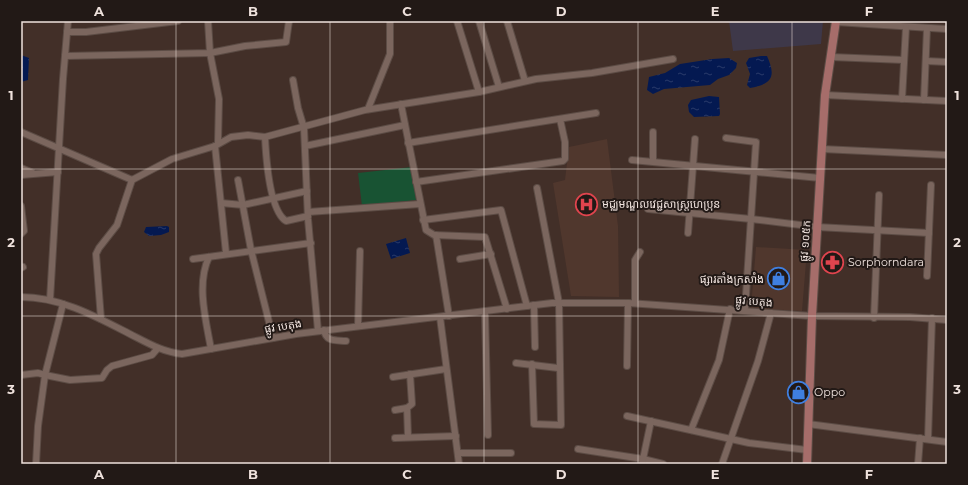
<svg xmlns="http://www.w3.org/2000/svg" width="968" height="485" font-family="Montserrat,'Noto Sans Khmer',sans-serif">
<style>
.built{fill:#50372d}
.education{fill:#3e3849}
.pitch{fill:#185333}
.water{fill:url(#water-ripples)}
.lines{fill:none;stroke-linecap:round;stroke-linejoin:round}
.minor-casing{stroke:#5c4c45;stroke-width:8}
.major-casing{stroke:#5c4c45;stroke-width:10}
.minor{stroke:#7b665e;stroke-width:6}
.major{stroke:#a66d6a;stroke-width:8}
.grid{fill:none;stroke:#efe2dd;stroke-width:1;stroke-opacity:0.55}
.labels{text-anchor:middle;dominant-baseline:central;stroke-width:4;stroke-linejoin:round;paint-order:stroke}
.poi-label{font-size:11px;fill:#efe2dd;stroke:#221916;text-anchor:start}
.street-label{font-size:11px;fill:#efe2dd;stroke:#221916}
.neatline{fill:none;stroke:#efe2dd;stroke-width:1.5}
.grid-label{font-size:13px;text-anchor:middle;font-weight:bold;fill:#efe2dd}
</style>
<defs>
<pattern id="water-ripples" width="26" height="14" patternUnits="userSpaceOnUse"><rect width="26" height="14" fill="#041951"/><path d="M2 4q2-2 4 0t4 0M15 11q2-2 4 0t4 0" fill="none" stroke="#293a6a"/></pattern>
</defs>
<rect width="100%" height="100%" fill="#422f28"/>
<!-- built -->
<g class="built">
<path d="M607,139l11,87 1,71 -48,-1 -18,-113 12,-3 4,-33z"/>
<path d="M756,247l51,3 -5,61 -51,-3z"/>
</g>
<!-- education -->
<path class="education" d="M729,21h94l-2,23 -88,7z"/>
<!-- pitch -->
<path class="pitch" d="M412,167l4,33 -54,6 -4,-33z"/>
<!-- water -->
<g class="water">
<path d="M21,55l8,3 -1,22 -7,2z"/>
<path d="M761,56h6c9,20 6,28 -17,32l-3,-3 3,-11 -4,-11 3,-5z"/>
<path d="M729,58l8,5 -1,5 -7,7 -11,4 -8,6 -46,4 -11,5 -6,-4 2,-13 16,-4 15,-9 32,-5z"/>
<path d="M709,96l10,1 1,17 -1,2 -25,1 -5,-5 -1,-7 3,-5z"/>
<path d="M167,226l2,1v5l-8,3 -12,1 -5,-4 2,-5z"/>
<path d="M406,238l4,15 -19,6 -5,-15z"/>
</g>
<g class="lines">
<defs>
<g id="minor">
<path d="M208,21l2,32 9,46 -1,44"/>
<path d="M457,21l22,71"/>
<path d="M479,21l20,66"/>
<path d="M507,21l18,60"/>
<path d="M836,22l111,7"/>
<path d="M67,32h19l92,-11"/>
<path d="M65,56l145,-3 35,-7 41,-4 3,-21"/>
<path d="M831,57l73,3"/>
<path d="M926,61l21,1"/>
<path d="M293,80l5,28 6,20 4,91 10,112"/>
<path d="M825,95l122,6"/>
<path d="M902,99l4,-72"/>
<path d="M924,100l3,-72"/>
<path d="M401,104l25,126 8,5 51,2 22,72"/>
<path d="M368,109l22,-55v-33"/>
<path d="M21,132l111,48"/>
<path d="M653,132v29"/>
<path d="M265,137c1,20 4,73 21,84l22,-5"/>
<path d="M726,138l30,4 -11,168"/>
<path d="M408,143l188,-30"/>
<path d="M215,146l11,107"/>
<path d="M305,146l100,-21"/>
<path d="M822,149l125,6"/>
<path d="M632,160l188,18"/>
<path d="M21,168l12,5"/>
<path d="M21,175l37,-3"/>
<path d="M238,180l13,70 22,88"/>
<path d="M416,182l147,-21 2,-2v-17l-5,-23"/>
<path d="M221,203l22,2 64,-14"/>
<path d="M21,206l3,25 -3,3"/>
<path d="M648,209l103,10 66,8 112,6"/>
<path d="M308,212l112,-8"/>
<path d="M423,220l78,-10 26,96"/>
<path d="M688,233l7,-94"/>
<path d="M436,235l13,81"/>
<path d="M209,257c-13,27 -3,64 2,92"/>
<path d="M193,259l118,-16"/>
<path d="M460,259l31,-5"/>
<path d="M21,268l2,-1"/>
<path d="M927,276l4,-91"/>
<path d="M21,297c39,0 74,19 107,36 18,9 34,19 54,21l114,-20 256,-31h76l184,13 98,1 37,3"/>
<path d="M50,300l13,-221 5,-58"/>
<path d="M635,303v-43l5,-8"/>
<path d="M63,304l-18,71 25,5 32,-2 5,-8 5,-4 40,-11 6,-7"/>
<path d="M534,305l1,42"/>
<path d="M485,312l3,123"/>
<path d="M440,317l19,147"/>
<path d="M874,318l5,-123"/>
<path d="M101,319l-5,-65 3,-6 18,-23 15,-45 40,-21 43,-13 16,-9 17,-2 17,2 100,-27 114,-18 57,-13 56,-6 81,-14"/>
<path d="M358,326l2,-75"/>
<path d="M324,330c2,12 11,10 22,11"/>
<path d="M516,363l42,5"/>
<path d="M532,364l2,60 27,1 -2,-122 -22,-115"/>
<path d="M627,366l1,-63"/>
<path d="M21,375l17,-2 7,2 -7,51 -2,38"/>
<path d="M393,377l53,-8"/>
<path d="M407,408l1,29"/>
<path d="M395,410l12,-2 5,-4 -2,-30"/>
<path d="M627,416l122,27 58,7"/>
<path d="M808,424l139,18"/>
<path d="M691,430l28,-70 11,-51"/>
<path d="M395,438l61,-2"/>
<path d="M928,439l4,-121"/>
<path d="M578,449l65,10 20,5"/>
<path d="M458,453h53"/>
<path d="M642,464l9,-43"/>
<path d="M722,464l36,-103 13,-48"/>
<path d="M918,464l2,-26"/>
</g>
<path id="major" d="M807,464l5,-148 13,-221 11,-74"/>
</defs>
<!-- minor casing -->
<use href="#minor" class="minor-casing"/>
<!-- major casing -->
<use href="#major" class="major-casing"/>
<!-- minor -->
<use href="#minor" class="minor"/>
<!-- major -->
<use href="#major" class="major"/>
</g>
<!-- grid -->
<path class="grid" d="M176,21v443M330,21v443M484,21v443M638,21v443M792,21v443M21,169h926M21,316h926"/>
<!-- icons -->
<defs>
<symbol id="hospital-ring" viewBox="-11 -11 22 22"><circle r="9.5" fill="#221916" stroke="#e0444e" stroke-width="1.5"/><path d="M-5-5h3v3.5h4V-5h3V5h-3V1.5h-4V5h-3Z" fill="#e0444e"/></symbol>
<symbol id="pharmacy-ring" viewBox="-11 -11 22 22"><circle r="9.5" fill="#221916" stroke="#e0444e" stroke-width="1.5"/><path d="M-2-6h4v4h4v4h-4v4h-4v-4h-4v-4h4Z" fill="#e0444e"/></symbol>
<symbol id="shop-ring" viewBox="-11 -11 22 22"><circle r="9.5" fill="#221916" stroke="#3f7fe0" stroke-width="1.5"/><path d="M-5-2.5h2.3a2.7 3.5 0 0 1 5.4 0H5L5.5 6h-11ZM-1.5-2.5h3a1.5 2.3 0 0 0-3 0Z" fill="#3f7fe0"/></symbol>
</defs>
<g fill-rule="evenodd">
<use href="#hospital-ring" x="574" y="192" width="25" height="25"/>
<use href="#pharmacy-ring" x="820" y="250" width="25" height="25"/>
<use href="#shop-ring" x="766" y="266" width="25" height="25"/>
<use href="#shop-ring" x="786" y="380" width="25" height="25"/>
</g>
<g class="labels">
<!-- poi labels -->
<g class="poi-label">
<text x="602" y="204">មជ្ឈមណ្ឌលវេជ្ជសាស្ត្រហេប្រុន</text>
<text x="848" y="262">Sorphorndara</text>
<text x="764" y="279" text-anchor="end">ផ្សារតាំងក្រសាំង</text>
<text x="814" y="392">Oppo</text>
</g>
<!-- street labels -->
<g class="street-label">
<text transform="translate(805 241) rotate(-86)">ផ្លូវ ១០៥ក</text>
<text transform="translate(754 301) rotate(5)">ផ្លូវ បេតុង</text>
<text transform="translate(283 326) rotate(-9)">ផ្លូវ បេតុង</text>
</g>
</g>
<!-- border -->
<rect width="968" height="485" fill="none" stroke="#221916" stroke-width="44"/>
<rect x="22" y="22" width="924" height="441" class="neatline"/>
<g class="grid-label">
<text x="99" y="16">A</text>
<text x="253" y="16">B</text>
<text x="407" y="16">C</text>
<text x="561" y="16">D</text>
<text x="715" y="16">E</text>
<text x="869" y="16">F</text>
<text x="11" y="100">1</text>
<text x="957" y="100">1</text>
<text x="11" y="247">2</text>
<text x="957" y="247">2</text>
<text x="11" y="394">3</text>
<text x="957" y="394">3</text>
<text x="99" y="479">A</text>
<text x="253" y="479">B</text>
<text x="407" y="479">C</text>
<text x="561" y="479">D</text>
<text x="715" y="479">E</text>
<text x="869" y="479">F</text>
</g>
</svg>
